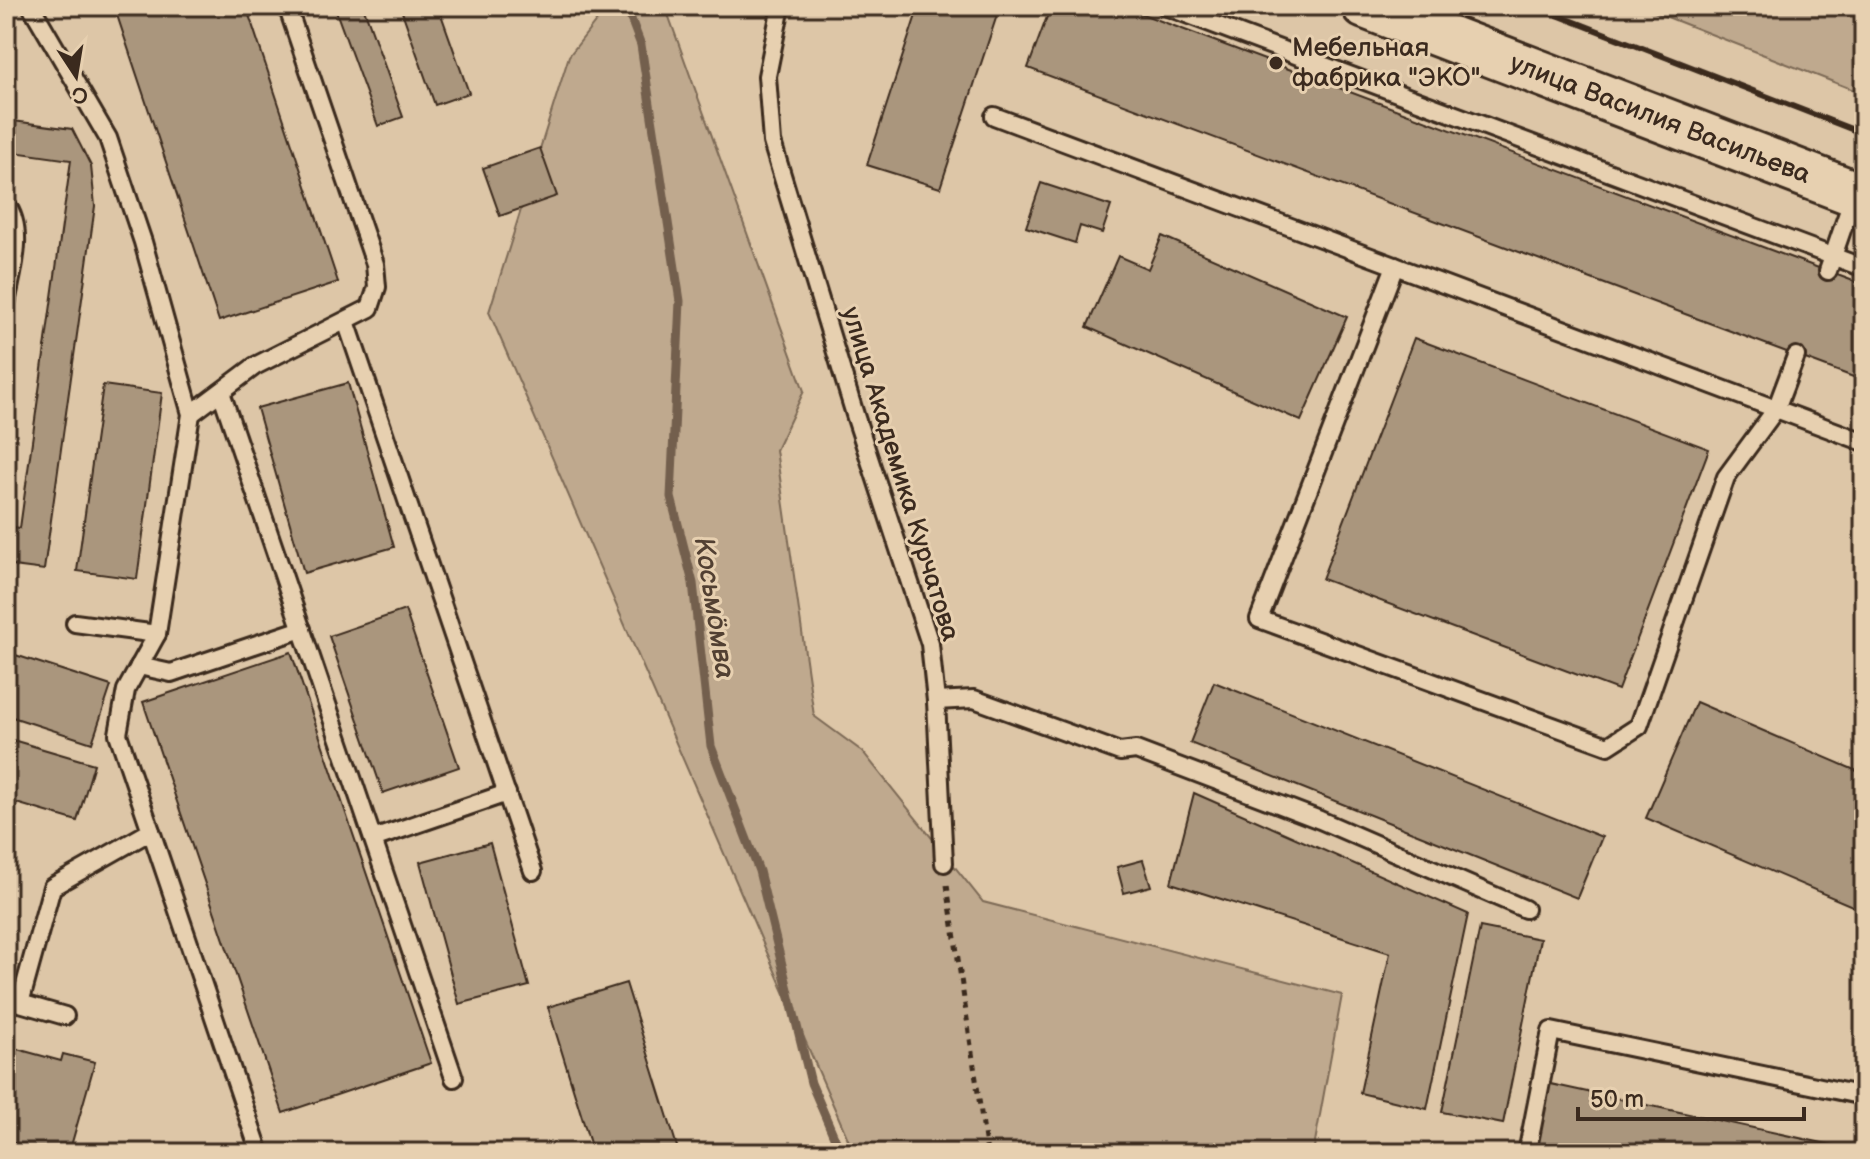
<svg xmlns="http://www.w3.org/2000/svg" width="1870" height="1159" font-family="'Balsamiq Sans',sans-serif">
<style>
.green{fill:#bfa98e;stroke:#7d6a56;stroke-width:2}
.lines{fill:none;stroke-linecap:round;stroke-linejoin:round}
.stream{stroke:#735f4d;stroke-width:9}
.building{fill:#aa967d;stroke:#3b2a1e;stroke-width:2}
.lane-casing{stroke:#3b2a1e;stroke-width:22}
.secondary-casing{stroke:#3b2a1e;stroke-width:50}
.path{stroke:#3b2a1e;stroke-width:5;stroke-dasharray:6 6;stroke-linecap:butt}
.lane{stroke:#e7d0b0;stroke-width:16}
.secondary{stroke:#e7d0b0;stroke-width:44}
.rail{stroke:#3b2a1e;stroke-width:6}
.poi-dot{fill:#3b2a1e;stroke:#e7d0b0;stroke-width:3}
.labels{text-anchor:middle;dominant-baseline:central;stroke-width:6;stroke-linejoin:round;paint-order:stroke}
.poi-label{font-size:26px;fill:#3b2a1e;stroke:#e7d0b0;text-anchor:start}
.street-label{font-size:26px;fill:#3b2a1e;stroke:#e7d0b0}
.water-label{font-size:28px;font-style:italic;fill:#524032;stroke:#e7d0b0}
</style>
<rect width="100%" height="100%" fill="#ddc6a7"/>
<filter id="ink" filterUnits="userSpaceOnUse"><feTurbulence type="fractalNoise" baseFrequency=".0125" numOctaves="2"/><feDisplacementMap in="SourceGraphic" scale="16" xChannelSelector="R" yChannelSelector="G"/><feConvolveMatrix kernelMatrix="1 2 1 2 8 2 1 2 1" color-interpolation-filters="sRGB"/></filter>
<g filter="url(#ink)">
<!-- green -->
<g class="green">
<path d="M608,6h57l139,385 -28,59 38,266 49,36 120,150 359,93 -29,158h-459l-365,-841 80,-256z"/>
<path d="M1639,6h225v88z"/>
</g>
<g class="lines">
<!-- stream -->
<path class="stream" d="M626,6l15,39 39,256 -9,196 22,86 18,163 48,125 52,212 30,70"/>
</g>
<!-- building -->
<g class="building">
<path d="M114,6h132l92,276 -119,39z"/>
<path d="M334,6h29l40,111 -25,9z"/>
<path d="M400,6h38l31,87 -34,12z"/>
<path d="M919,6h81l-60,182 -73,-23z"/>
<path d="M1051,6h70l743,279v96l-836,-313z"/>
<path d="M6,120l66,9 19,37 4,40 -51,364 -38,-5v-39l14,2 51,-368 -65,-9z"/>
<path d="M540,148l17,48 -57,20 -17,-48z"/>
<path d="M1041,183l70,23 -9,27 -22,-7 -5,17 -49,-16z"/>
<path d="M1162,236l185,81 -46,104 -214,-94 31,-71 30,13z"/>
<path d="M1414,338l295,111 -91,241 -296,-111z"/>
<path d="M348,383l46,164 -90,26 -47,-165z"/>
<path d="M103,385l59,8 -25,186 -60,-8z"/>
<path d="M405,610l54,157 -76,26 -54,-157z"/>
<path d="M6,652l105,34 -19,57 -86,-28z"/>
<path d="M291,652l140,411 -148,50 -140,-411z"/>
<path d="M1214,682l388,155 -25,61 -387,-155z"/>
<path d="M1696,702l168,72v137l-218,-93z"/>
<path d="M6,738l88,26 -17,57 -71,-21z"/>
<path d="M1194,793l274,121 -41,195 -67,-16 30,-140 -219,-70z"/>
<path d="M490,843l39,143 -70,18 -39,-142z"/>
<path d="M1143,860l8,26 -27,7 -7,-26z"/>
<path d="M1480,927l60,12 -37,185 -61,-12z"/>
<path d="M626,983l53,170h-86l-45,-146z"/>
<path d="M6,1046l55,15 2,-7 32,8 -26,91h-34l1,-4 -30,-8z"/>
<path d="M1546,1083l318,69v1h-333z"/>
</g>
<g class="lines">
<defs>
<g id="lane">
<path d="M781,6l-14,70 5,66 84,276 74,226 6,57 8,162"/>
<path d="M1165,6l699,262"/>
<path d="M994,116l401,150 -136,353 349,127 31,-20 87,-249 50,-68 88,33"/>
<path d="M6,204c20,27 5,70 0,100"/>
<path d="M1395,266l381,143 20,-53"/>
<path d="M1828,271l26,-76"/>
<path d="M346,321l187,550"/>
<path d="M221,392l233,686"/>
<path d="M191,414l64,-48 115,-58 7,-21 -2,-23 -88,-258"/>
<path d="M75,623l82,11"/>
<path d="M139,666l32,7 131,-44"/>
<path d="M936,701l38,-2 146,53 16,-2 184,70 205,89"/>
<path d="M151,831l109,322"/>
<path d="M373,839l134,-46"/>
<path d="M6,1000l14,3 32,-116 99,-56 -33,-97 8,-44 31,-56 34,-220 -48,-172 -35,-104 -77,-132"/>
<path d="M20,1003l45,13"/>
<path d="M1527,1153l24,-122 313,65"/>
</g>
<g id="secondary">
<path id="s1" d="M1365,6l499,191"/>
</g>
</defs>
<!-- lane casing -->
<use href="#lane" class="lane-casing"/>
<!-- secondary casing -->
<use href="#secondary" class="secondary-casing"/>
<!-- path -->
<path class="path" d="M947,885l40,268"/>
<!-- lane -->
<use href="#lane" class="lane"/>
<!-- secondary -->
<use href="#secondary" class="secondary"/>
<!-- rail -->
<path class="rail" d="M1534,6l330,128"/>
</g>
</g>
<!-- markers -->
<circle class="poi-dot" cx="1276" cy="63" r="8"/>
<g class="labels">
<!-- poi labels -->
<g class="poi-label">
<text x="1292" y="48">Мебельная<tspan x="1292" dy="30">фабрика "ЭКО"</tspan></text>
</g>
<!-- street labels -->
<g class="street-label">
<text stroke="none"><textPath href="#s1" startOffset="316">улица Василия Васильева</textPath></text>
<text transform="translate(900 474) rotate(73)">улица Академика Курчатова</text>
</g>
<!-- water labels -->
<g class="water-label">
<text transform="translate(714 608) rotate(81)">Косьмӧмва</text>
</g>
</g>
<!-- margin -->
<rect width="1870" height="1159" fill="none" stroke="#e7d0b0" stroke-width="32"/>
<rect x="16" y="16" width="1838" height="1127" fill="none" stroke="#3b2a1e" stroke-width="3" filter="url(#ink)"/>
<!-- north arrow -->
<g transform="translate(76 76) rotate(168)" stroke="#e7d0b0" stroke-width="6" paint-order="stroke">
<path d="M0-6L14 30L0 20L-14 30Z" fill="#3b2a1e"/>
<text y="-12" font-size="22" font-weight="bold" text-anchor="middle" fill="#3b2a1e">С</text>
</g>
<!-- scale -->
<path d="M1578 1107v12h226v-12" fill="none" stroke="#3b2a1e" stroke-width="4"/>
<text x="1590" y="1107" font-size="24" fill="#3b2a1e" stroke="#e7d0b0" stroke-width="6" paint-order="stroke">50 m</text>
</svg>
